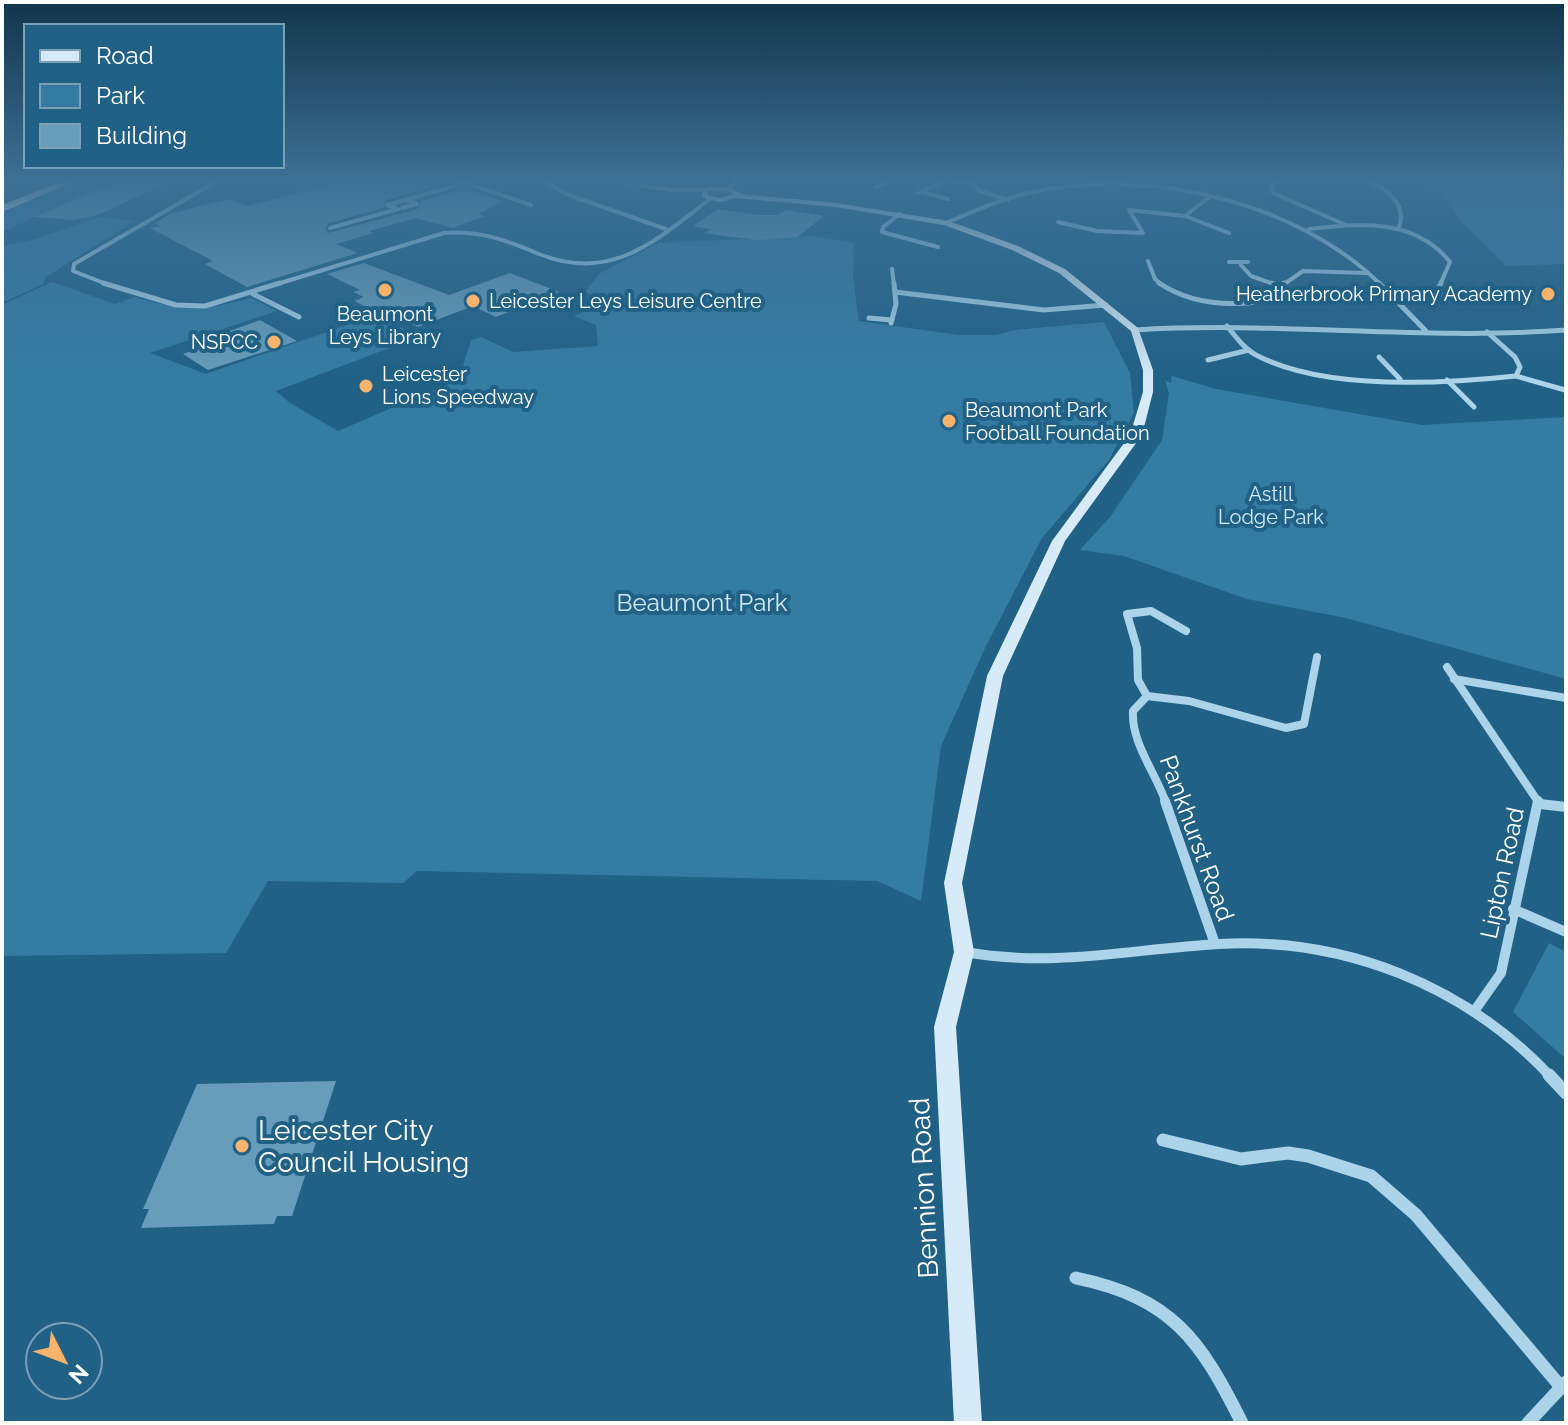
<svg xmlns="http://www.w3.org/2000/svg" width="1568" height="1425" font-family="Raleway,sans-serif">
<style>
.green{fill:#357ca3}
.building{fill:#679dbb}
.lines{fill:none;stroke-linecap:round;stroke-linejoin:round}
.street-far4{stroke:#abd3e9;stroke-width:4}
.street-far3{stroke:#abd3e9;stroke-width:5}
.street-far2{stroke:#abd3e9;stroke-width:8}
.street-far1{stroke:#abd3e9;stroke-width:10}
.street{stroke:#abd3e9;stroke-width:13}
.secondary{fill:#d6ebf7;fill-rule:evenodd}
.highway{fill:#fff;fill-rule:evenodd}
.poi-dot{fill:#f6b36c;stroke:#216186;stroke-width:3}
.labels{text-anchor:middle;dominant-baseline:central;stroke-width:8;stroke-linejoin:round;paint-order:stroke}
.far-poi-label{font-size:20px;fill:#fff;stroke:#216186;text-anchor:start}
.far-park-label{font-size:20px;fill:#cfe9f7;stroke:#216186}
.park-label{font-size:24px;fill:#cfe9f7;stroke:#216186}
.street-label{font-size:24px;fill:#fff;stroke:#216186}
.near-poi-label{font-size:28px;fill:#fff;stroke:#216186;text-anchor:start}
.near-street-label{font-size:28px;fill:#fff;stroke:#216186}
</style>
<rect width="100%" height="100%" fill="#216186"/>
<!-- green -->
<g class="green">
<path d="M76,180h40l-114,52v-21z"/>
<path d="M1414,180h152v84l-60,2 -45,-45 -20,-29z"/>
<path d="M100,217l34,4 -88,56 -3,7 -41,19v-57l30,-6z"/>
<path d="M815,236l39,7 -1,35 6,43 100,14h37l18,-5 90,-8 26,51 4,40 -25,47 -67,78 -57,110 -44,98 -20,155 -44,-20 -460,-10 -14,12 -135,-2 -42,72 -224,3v-651l50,-23 63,22 20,-7c42,14 74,13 116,1l26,13 -127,42 56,21 161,-56h9l45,18 -145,55 14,12 48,28 121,-52 12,-39 10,-3 32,15 85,-6 -2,-21 -22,-9 32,-14 -21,-10 14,-18 59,-31z"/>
<path d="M1172,376l44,13 206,36 144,-8v262l-220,-61 -99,-19 -123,-43 -44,-6 30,-33 52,-77 7,-47 -4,-13 6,3z"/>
<path d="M1549,943l17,9v107l-53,-47z"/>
</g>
<!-- building -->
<g class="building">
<path d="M347,180l105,2 -66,18 -3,8 -54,15 -4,5 3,5 90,-24 3,-8 45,-13 36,13 -23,13 6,2 -32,12 -37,-10 -47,13 4,2 -37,11 22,9 -111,34 -42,-23 8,-3 -63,-33 10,-2 -5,-3 15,-9 50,-13 11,-2 16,7z"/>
<path d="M117,181l47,3 -66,31 -24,5 -40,-3z"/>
<path d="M718,209l40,6h21l7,-5 38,6 -27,21 -38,3 -27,-3 -27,-4 6,-4 -18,-3z"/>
<path d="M364,263l85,32 61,-22 49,19 -63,25 -23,-11 -55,21 -14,-7 -6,2 -44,-21 10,-4 -11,-5 7,-2 -33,-16z"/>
<path d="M260,320l37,21 -89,29 -25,-16 34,-12 -7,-4z"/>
<path d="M336,1081l-44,135h-15l-3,8 -133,4 8,-19h-6l54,-125z"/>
</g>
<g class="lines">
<!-- street-far4 -->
<g class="street-far4">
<path d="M471,180l-8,2 68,23"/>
<path d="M542,180l24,14 100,35"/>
<path d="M938,180l32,2"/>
<path d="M974,180l-4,2 10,9 28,9"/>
<path d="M1276,180l-5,6 2,7 73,32"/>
<path d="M1365,180c21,7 44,25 33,49"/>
<path d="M876,187l18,-7"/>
<path d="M728,189l10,-9"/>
<path d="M922,192l26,7"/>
<path d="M918,193l28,-12"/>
<path d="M402,208l15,-4 -11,-4"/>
<path d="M900,214l-17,13 -1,5 56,15"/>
<path d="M1185,216l44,17"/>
<path d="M1058,222l39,9 46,2 -14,-23 56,6 23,-18"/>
<path d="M946,223c28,-12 57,-25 87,-31 116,-24 264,9 348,93"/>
<path d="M330,228l68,-19 -11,-4 79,-22"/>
<path d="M1309,229c51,-6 106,-11 141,33l-10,23"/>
<path d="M1148,261l7,18 7,6"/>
<path d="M1229,262h19"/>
<path d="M1241,265l10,11 26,9"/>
<path d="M892,269l2,16"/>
<path d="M109,285l-36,-14 1,-7 145,-84"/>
<path d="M274,285l170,-52c36,-3 62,7 95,21 72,29 116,-13 171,-55"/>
<path d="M1283,285l20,-14 64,2"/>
</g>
<!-- street-far3 -->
<g class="street-far3">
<path d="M103,283l73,22 29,1 75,-23"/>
<path d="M1159,283c33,22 72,24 111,17l14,-17"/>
<path d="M1272,283l11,4"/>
<path d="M1379,283l47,48"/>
<path d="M1441,283l-3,6 9,12"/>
<path d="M895,292l149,18 62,-5"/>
<path d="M253,294l46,23"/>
<path d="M869,318l23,2"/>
<path d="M891,323l5,-19 -2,-21"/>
<path d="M1227,326c9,11 18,24 31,30 69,35 183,28 258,20l4,-9 -5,-10 -28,-25"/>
<path d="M1135,330c144,-9 287,11 431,0"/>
<path d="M1379,357l21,22"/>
<path d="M1208,360l41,-10"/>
<path d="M1516,376l49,14"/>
<path d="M1447,380l27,27"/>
</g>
<!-- street-far2 -->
<g class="street-far2">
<path d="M1447,667l92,136"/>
<path d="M1454,679l112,19"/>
<path d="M1147,696l-9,-16 -1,-32 -10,-34 24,-3 35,20"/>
<path d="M1166,803c-10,-30 -35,-60 -33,-92l14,-15 42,5 97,27 18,-4 13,-67"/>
</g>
<!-- street-far1 -->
<g class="street-far1">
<path d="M1165,801l50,143"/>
<path d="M1540,804l26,3"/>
<path d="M1513,909l53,23"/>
<path d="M965,952c90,16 165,-3 254,-8 125,-7 246,41 332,133"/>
<path d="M1475,1010l26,-37 37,-172"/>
</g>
<!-- street -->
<g class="street">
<path d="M1549,1075l17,18"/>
<path d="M1163,1140l78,19 47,-6 20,3 63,20 45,39 145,172"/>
<path d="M1076,1278c96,20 124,61 166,145"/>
<path d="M1528,1423l38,-41"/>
</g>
<!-- secondary -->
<path class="secondary" d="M601,180l72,8 55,-1 14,7 94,9 113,18 69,25 47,23 73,59 15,42v22l-11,43 -77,106 -62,135 -41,207 12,69 -18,75 26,396h-28l-20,-396 20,-75 -10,-69 43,-207 65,-135 78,-106 13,-43v-22l-12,-39 -72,-58 -47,-23 -68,-25 -108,-18 -101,-9 -15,4 -18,-5v-5h-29zM708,191h19l6,3 -13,4 -12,-3z"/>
<!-- highway -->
<path class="highway" d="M65,180h13l-76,32v-7z"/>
</g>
<!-- sky -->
<linearGradient id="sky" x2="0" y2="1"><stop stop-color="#12354a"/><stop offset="0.47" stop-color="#3d7095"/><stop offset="1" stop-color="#3d7095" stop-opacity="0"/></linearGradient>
<rect width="1568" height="379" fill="url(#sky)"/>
<!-- markers -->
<g class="poi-dot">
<circle cx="385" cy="290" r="8"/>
<circle cx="1548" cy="294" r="8"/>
<circle cx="473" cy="301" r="8"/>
<circle cx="274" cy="342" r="8"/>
<circle cx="366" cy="386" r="8"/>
<circle cx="949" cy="421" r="8"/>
<circle cx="242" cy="1146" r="8"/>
</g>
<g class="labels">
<!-- far-poi labels -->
<g class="far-poi-label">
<text x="1532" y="294" text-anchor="end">Heatherbrook Primary Academy</text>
<text x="489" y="301">Leicester Leys Leisure Centre</text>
<text x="385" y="314" text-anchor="middle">Beaumont<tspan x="385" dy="23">Leys Library</tspan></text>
<text x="258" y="342" text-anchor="end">NSPCC</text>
<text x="382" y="374">Leicester<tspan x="382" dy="23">Lions Speedway</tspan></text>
<text x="965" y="410">Beaumont Park<tspan x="965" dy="23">Football Foundation</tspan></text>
</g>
<!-- far-park labels -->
<g class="far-park-label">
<text x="1271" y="494">Astill<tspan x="1271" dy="23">Lodge Park</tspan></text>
</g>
<!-- park labels -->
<g class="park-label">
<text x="702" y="602">Beaumont Park</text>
</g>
<!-- street labels -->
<g class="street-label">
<text transform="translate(1197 838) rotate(70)">Pankhurst Road</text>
<text transform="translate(1502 873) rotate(-78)">Lipton Road</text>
</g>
<!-- near-poi labels -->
<g class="near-poi-label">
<text x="258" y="1130">Leicester City<tspan x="258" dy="32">Council Housing</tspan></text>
</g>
<!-- near-street labels -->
<g class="near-street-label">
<text transform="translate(924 1188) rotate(-93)">Bennion Road</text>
</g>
</g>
<!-- border -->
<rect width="1568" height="1425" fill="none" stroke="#ffffff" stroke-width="8"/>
<!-- legend -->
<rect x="24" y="24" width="260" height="144" fill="#216186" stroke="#7aa0b6" stroke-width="2"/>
<rect x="40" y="50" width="40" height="12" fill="#d6ebf7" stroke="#7aa0b6" stroke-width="2"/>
<text x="96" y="64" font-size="24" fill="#ffffff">Road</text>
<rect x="40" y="84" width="40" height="24" fill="#357ca3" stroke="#7aa0b6" stroke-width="2"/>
<text x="96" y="104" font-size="24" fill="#ffffff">Park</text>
<rect x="40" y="124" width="40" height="24" fill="#679dbb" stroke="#7aa0b6" stroke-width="2"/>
<text x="96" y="144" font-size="24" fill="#ffffff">Building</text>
<!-- north arrow -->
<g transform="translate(64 1361) rotate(132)"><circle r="38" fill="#216186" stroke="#7aa0b6" stroke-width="2"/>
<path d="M0-6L14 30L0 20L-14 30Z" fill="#f6b36c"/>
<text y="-12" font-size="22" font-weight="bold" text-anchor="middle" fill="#ffffff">N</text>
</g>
</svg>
